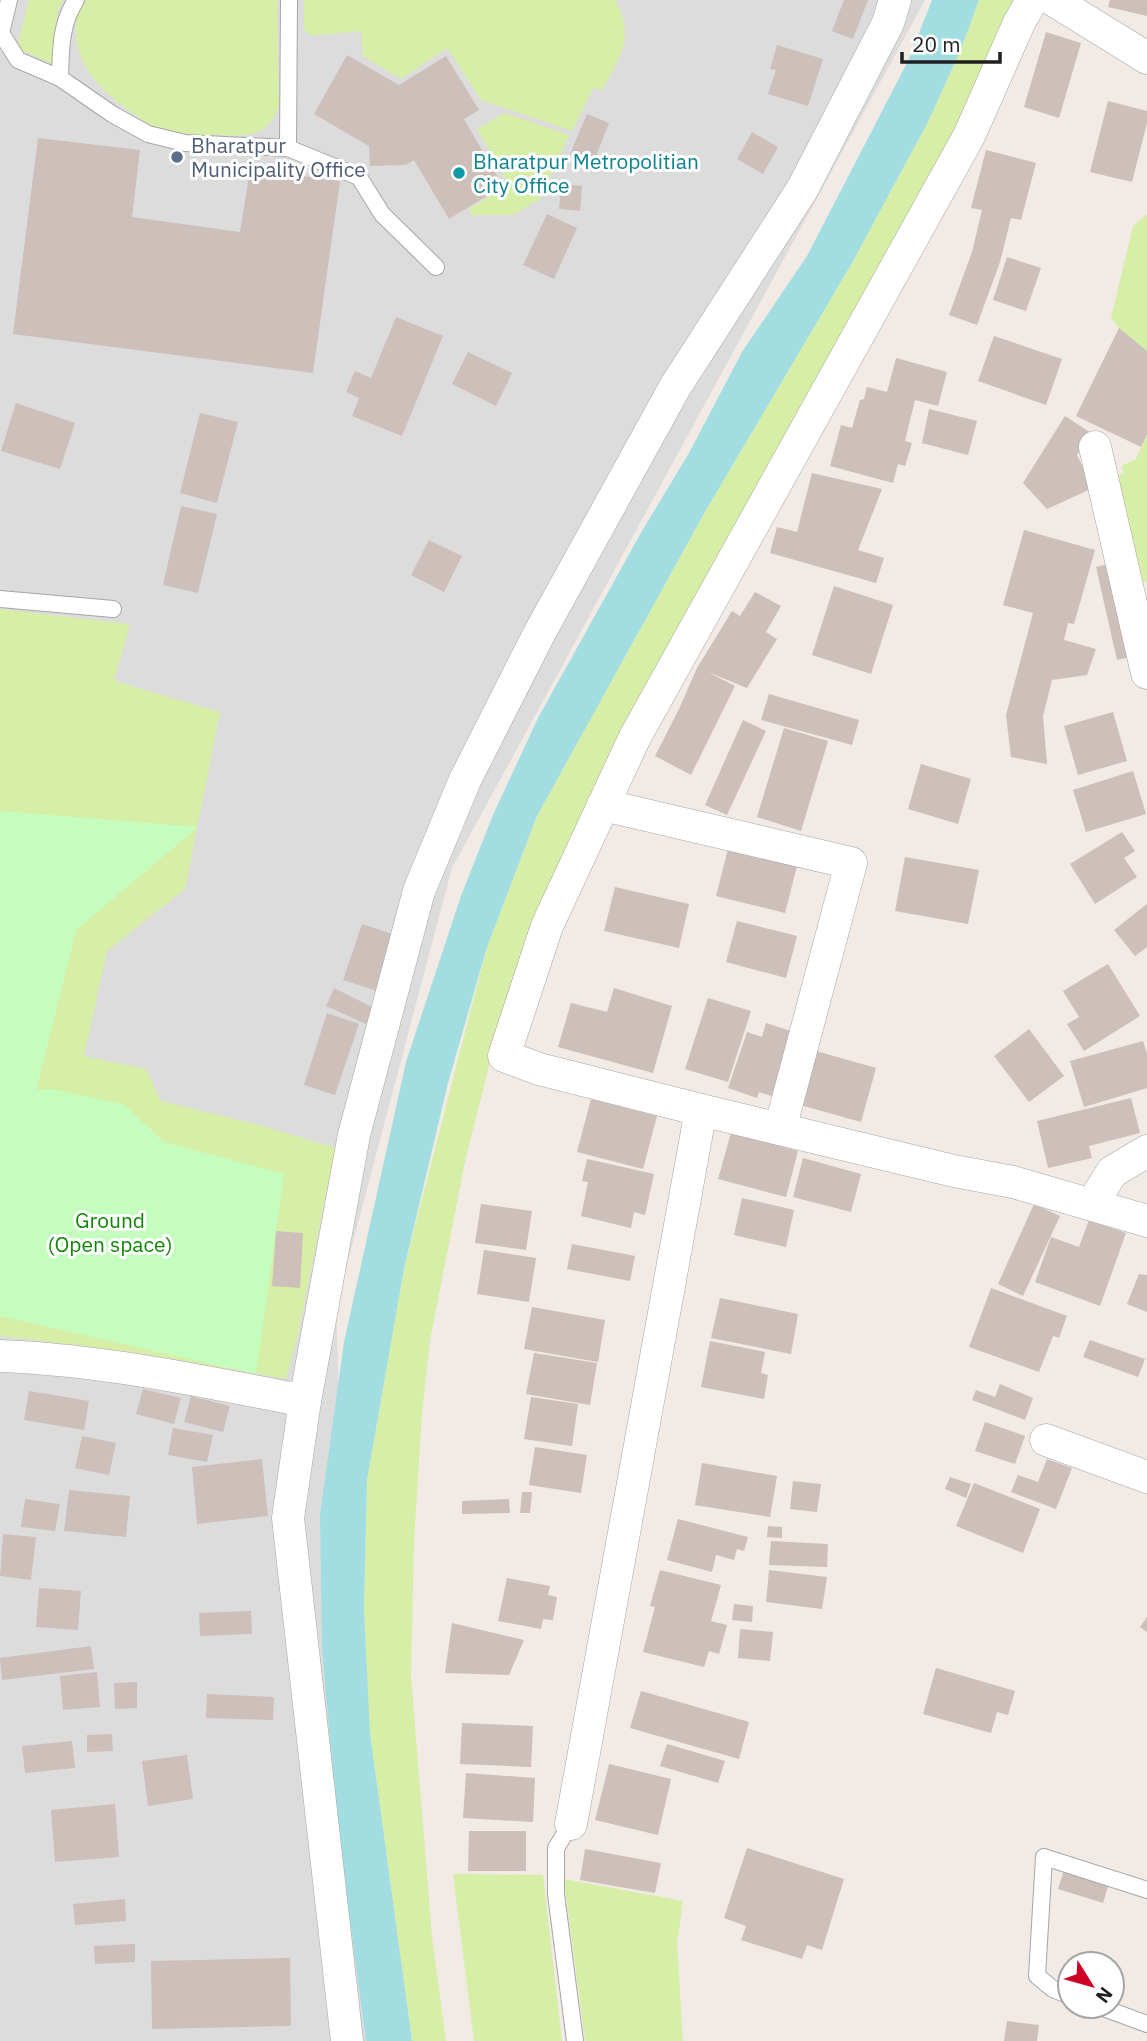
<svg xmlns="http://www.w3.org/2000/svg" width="1147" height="2041" font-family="'IBM Plex Sans',sans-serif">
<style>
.residential{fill:#dddcdc}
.grass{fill:#d7eea7}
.park{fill:#c5fdbf}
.water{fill:#a2dee1}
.building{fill:#cdbfba}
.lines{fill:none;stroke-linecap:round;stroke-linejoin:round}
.service-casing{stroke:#a6a6a6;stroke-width:18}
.minor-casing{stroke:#a6a6a6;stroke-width:33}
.service{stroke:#fff;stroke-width:16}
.minor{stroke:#fff;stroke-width:32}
.service-dot{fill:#5c6f8a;stroke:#fff;stroke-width:2.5}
.culture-dot{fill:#0f9aa8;stroke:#fff;stroke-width:2.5}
.labels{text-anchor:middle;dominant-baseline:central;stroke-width:6;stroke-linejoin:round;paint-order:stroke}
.service-label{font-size:21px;fill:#4e5e75;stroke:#fff;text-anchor:start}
.culture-label{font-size:21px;fill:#0d838f;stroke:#fff;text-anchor:start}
.park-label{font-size:21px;fill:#108704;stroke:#fff}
</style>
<rect width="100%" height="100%" fill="#f1eae5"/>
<!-- residential -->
<path class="residential" d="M0,0h925l-473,868 -116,438 10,301 32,434h-378z"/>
<!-- grass -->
<g class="grass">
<path d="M29,0h34l-6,14 -5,50 -35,-16z"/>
<path d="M87,0h190l2,107c-14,31 -31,29 -61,28 -22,0 -42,-1 -63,-8 -8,-3 -15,-9 -23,-14 -28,-20 -54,-43 -56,-79 -1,-13 1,-25 11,-34z"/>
<path d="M304,0h311c21,38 5,55 -12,89h-10l-21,42 -91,-31 -34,-52 -46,31 -38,-23 -2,-25 -50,5 -7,-7z"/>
<path d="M979,0h36l-59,134 -461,909 -29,114 -36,183 -8,73 -8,129 -3,134 21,261 14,104h-34l-42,-308 -6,-124 3,-129 37,-211 83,-322 50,-131 169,-306 146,-247 42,-78 34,-63 33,-73z"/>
<path d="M505,113l64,22 -29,64 -27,16h-41l-3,-6 40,-24 -32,-56z"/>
<path d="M1147,215v136l-28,-23 -8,-10 22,-92z"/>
<path d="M1147,434v147l-7,4 -26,-108 10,-4 -3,-7 15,-7z"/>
<path d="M0,609l130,15 -16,57 106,31 -35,177 -78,62 -23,105 62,13 15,32 102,25 72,22 -37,187 -12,44 -140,-25 -146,-18z"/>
<path d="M453,1874l90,1 19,166h-88z"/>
<path d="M564,1879l119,22 -6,43 6,97h-98z"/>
</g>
<!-- park -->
<path class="park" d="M0,811l198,16 -122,103 -40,160 14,-1 73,15 41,38 120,32 -28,200 -256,-58z"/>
<!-- water -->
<path class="water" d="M932,0h47l-18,49 -33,73 -34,63 -42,78 -146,247 -169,306 -50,131 -39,136 -44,186 -37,211 -3,129 6,124 42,308h-46l-29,-219 -15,-174 -2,-133 24,-173 62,-280 55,-166 32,-81 45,-97 104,-187 47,-78 53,-101 65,-96 101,-195z"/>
<!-- building -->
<g class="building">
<path d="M844,0h24l-15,39 -21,-8z"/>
<path d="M1110,0h37v16l-39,-9z"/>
<path d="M1046,32l35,11 -22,75 -35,-11z"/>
<path d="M777,45l46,14 -15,47 -40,-12 8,-24 -6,-1z"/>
<path d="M347,55l52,30 47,-29 33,54 -15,9 39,67 -54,33 -35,-59 -8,5 -36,1 -1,-20 -55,-32z"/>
<path d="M1108,101l39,10v12l-15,59 -42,-10z"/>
<path d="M587,114l22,9 -16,41 -23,-10z"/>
<path d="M752,132l26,15 -15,27 -26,-15z"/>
<path d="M38,138l102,12 -8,67 108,15 10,-63 90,12 -27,192 -300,-39z"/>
<path d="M986,150l50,13 -15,57 -10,-2 -11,44 -23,63 -28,-10 23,-63 10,-42 -11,-2z"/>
<path d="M561,184l21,2 -2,25 -21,-2z"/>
<path d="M547,214l30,14 -23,51 -31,-14z"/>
<path d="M1007,257l34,11 -15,43 -33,-11z"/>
<path d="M396,317l47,19 -41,100 -50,-20 7,-18 -13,-6 9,-21 16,7z"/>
<path d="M1119,328l28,23v83l-6,13 -65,-31z"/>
<path d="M994,336l68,23 -16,46 -68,-24z"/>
<path d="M468,352l44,21 -16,33 -44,-22z"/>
<path d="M896,358l51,14 -9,34 -23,-6 -10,41 7,2 -7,23 -7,-2 -5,19 -63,-17 11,-41 11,3 8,-28 4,-1 3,-12 20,5z"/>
<path d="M16,403l59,20 -15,46 -59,-18z"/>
<path d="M929,409l48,12 -9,34 -46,-12z"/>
<path d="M200,413l38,9 -21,81 -37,-10z"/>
<path d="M1065,416l26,17 -14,22 16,33 -46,21 -24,-26z"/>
<path d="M812,473l70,16 -24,61 26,8 -8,25 -106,-30 7,-26 20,5z"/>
<path d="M181,506l36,8 -19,79 -35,-8z"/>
<path d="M1024,530l71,20 -21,74 -6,-1 -4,17 32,9 -9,26 -35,5 -9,36 4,48 -36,-7 -5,-42 27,-102 -30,-8z"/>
<path d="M429,540l33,16 -18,36 -33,-17z"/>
<path d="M1113,563l21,93 -17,4 -21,-93z"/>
<path d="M834,586l59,19 -22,69 -59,-19z"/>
<path d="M755,592l26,14 -15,26 11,7 -30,49 -39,-16 27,14 -44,89 -36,-19 24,-47 18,-41 35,-57 8,5z"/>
<path d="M769,694l90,26 -7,25 -91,-25z"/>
<path d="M1113,712l14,49 -49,14 -14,-49z"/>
<path d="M743,720l23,11 -39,84 -22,-10z"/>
<path d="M784,728l44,13 -27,90 -44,-14z"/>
<path d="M921,764l50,15 -13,45 -50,-15z"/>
<path d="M1133,771l13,43 -60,18 -13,-42z"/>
<path d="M1122,832l13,19 -11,7 13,19 -42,27 -25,-40z"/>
<path d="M728,849l69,17 -12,47 -69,-17z"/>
<path d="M905,857l74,13 -11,54 -73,-13z"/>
<path d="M615,887l74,17 -10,44 -75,-17z"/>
<path d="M1147,904v43l-12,9 -21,-26z"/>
<path d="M737,921l60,15 -11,42 -60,-16z"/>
<path d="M362,924l36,12 -18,56 -37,-12z"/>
<path d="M1108,964l32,52 -56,35 -17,-27 12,-7 -16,-26z"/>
<path d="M334,988l40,20 -8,16 -40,-18z"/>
<path d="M614,988l58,18 -19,67 -95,-26 13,-44 36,9z"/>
<path d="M708,998l43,13 -23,71 -43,-13z"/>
<path d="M327,1013l32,11 -24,71 -31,-10z"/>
<path d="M766,1023l31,10 -22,64 -16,-5 -2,6 -29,-10 19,-56 15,5z"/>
<path d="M1029,1029l35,47 -35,26 -35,-46z"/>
<path d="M1143,1041l4,13v34l-63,19 -14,-46z"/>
<path d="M816,1051l60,17 -15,54 -61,-17z"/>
<path d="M1131,1098l9,35 -51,13 3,12 -44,10 -11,-47z"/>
<path d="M591,1099l66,17 -14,53 -66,-17z"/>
<path d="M731,1133l67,18 -12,46 -68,-18z"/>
<path d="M803,1158l58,16 -10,38 -58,-15z"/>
<path d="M587,1159l67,15 -9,41 -11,-3 -3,16 -50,-12 7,-34 -6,-1z"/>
<path d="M742,1198l52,12 -8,37 -52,-12z"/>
<path d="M481,1204l51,7 -6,39 -51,-7z"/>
<path d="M1034,1204l26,12 -37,80 -25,-12z"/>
<path d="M1089,1220l37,13 -26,73 -65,-24 16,-45 28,10z"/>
<path d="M276,1231l27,2 -3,55 -28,-2z"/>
<path d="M572,1244l63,12 -5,25 -63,-12z"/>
<path d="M484,1250l52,8 -7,44 -52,-8z"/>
<path d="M1139,1274l8,1v37l-20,-8z"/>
<path d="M991,1288l76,28 -8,22 -6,-2 -14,36 -70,-25z"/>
<path d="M720,1298l78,16 -7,40 -80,-16z"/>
<path d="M532,1307l73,13 -7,42 -74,-13z"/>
<path d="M1090,1340l55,19 -7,18 -55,-20z"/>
<path d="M710,1341l55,11 -4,21 7,2 -4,24 -63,-12z"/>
<path d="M534,1353l63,10 -7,42 -64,-11z"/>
<path d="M1000,1384l33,14 -8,22 -53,-20 4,-10 19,7z"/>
<path d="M143,1389l38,9 -7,26 -38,-10z"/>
<path d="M29,1391l60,10 -5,29 -60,-10z"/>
<path d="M191,1396l39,10 -7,26 -39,-10z"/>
<path d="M531,1397l47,7 -6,42 -48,-7z"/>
<path d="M985,1422l40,14 -10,28 -40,-13z"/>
<path d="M173,1428l40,7 -6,27 -39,-7z"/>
<path d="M82,1436l34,7 -7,32 -34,-7z"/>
<path d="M535,1447l52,8 -6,38 -52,-8z"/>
<path d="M262,1459l6,57 -71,8 -5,-57z"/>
<path d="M1047,1459l25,9 -16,41 -45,-17 7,-17 20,7z"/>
<path d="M702,1463l75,13 -7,41 -75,-12z"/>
<path d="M950,1477l21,7 -5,14 -21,-9z"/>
<path d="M793,1481l28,3 -4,28 -27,-3z"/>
<path d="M974,1483l66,26 -17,44 -67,-27z"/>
<path d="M69,1490l61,6 -4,41 -62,-6z"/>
<path d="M522,1492h10l-2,21h-10z"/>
<path d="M25,1499l35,5 -5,27 -34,-4z"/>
<path d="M509,1499l1,14 -48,1v-13z"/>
<path d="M678,1519l70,18 -4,14 -7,-2 -3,11 -18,-5 -4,17 -45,-12z"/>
<path d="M768,1526l14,1v11l-15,-1z"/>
<path d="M3,1534l33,3 -5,43 -31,-4z"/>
<path d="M771,1541l57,3 -1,23 -58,-2z"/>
<path d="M660,1570l61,15 -10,36 16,4 -8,29 -10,-3 -5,16 -61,-15 12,-45 -5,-1z"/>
<path d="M769,1570l58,7 -5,32 -56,-7z"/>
<path d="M507,1578l43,8 -2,9 9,2 -4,23 -10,-1 -2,10 -43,-8z"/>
<path d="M39,1588l42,3 -3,39 -42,-3z"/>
<path d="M734,1604l19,2 -1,16 -20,-2z"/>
<path d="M251,1611l1,23 -52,2 -1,-23z"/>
<path d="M1147,1617v15l-7,-5z"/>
<path d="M452,1623l72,17 -15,35 -64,-2z"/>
<path d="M740,1629l33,3 -3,29 -32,-3z"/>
<path d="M91,1646l3,23 -92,11 -2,-22z"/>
<path d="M936,1668l79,23 -7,24 -11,-3 -6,21 -68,-19z"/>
<path d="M97,1672l3,35 -37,3 -3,-34z"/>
<path d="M137,1682v26l-22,1 -1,-26z"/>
<path d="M641,1691l108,31 -10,37 -109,-31z"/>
<path d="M207,1694l67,3 -1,23 -67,-2z"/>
<path d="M462,1723l71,3 -2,41 -71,-3z"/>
<path d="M112,1734l1,17 -26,1v-17z"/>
<path d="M72,1741l3,27 -50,5 -3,-27z"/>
<path d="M667,1744l58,17 -7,22 -58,-17z"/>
<path d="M187,1755l6,44 -45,7 -6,-45z"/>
<path d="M609,1764l62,15 -13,56 -63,-15z"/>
<path d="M466,1773l69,5 -2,44 -70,-4z"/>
<path d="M115,1804l4,53 -64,5 -4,-52z"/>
<path d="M469,1831h57v40h-58z"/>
<path d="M747,1848l97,31 -22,71 -15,-5 -5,14 -61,-19 5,-14 -22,-8z"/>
<path d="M585,1849l76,14 -6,30 -75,-13z"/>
<path d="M1064,1870l45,13 -6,20 -45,-14z"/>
<path d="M125,1899l1,22 -51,4 -2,-21z"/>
<path d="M135,1944v18l-40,2 -1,-18z"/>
<path d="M290,1958l1,68 -139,3 -1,-68z"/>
<path d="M1007,2021l32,4 -2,16h-33z"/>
</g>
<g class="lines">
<defs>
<g id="service">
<path d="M9,0l-8,33 17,27 42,18 52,36 36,20 37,9 103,5 71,29 23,37 54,53"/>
<path d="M60,78c1,-28 0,-53 16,-78"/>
<path d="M288,148l1,-148"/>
<path d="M0,599l113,10"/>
<path d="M571,1824l-15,24v46l19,147"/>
<path d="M1070,1996l-17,-7 -16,-13 7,-119 103,33"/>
<path d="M1098,2006l49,18"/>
</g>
<g id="minor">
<path d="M1032,0l-13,23 -50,113 -334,601 -88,189 -43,130 35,13 162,41 253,61 59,11 134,39"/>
<path d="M1053,0l94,58"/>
<path d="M1095,447l52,226"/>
<path d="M603,805l248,58 -71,266"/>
<path d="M1092,1204l20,-32 35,-21"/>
<path d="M0,1356c103,4 203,25 305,45"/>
<path d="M1046,1440l101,37"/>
<path d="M571,1824l130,-714"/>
<path d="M347,2041l-59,-523 17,-117 49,-266 65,-244 46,-111 74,-146 136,-247 128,-199 85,-165 7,-23"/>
</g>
</defs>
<!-- service casing -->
<use href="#service" class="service-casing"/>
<!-- minor casing -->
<use href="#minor" class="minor-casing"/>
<!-- service -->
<use href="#service" class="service"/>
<!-- minor -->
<use href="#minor" class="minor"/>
</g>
<!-- markers -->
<circle class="service-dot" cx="177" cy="157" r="7"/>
<circle class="culture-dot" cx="459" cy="173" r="7"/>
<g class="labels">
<!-- service labels -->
<g class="service-label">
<text x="191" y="145">Bharatpur<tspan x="191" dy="24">Municipality Office</tspan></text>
</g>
<!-- culture labels -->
<g class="culture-label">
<text x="473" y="161">Bharatpur Metropolitian<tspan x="473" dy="24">City Office</tspan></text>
</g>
<!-- park labels -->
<g class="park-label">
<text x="110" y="1220">Ground<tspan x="110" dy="24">(Open space)</tspan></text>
</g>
</g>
<!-- north arrow -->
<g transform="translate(1091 1985) rotate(127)"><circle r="33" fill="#ffffff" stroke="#a5a5a5" stroke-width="2"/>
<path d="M0-5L12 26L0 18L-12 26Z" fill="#ce0025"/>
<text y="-10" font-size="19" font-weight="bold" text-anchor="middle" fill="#1f1f1f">N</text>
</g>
<!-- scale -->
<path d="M902 52v10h98v-10" fill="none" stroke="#1f1f1f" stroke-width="3.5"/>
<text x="912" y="52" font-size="21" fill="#1f1f1f" stroke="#ffffff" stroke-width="5" paint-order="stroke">20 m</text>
</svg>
